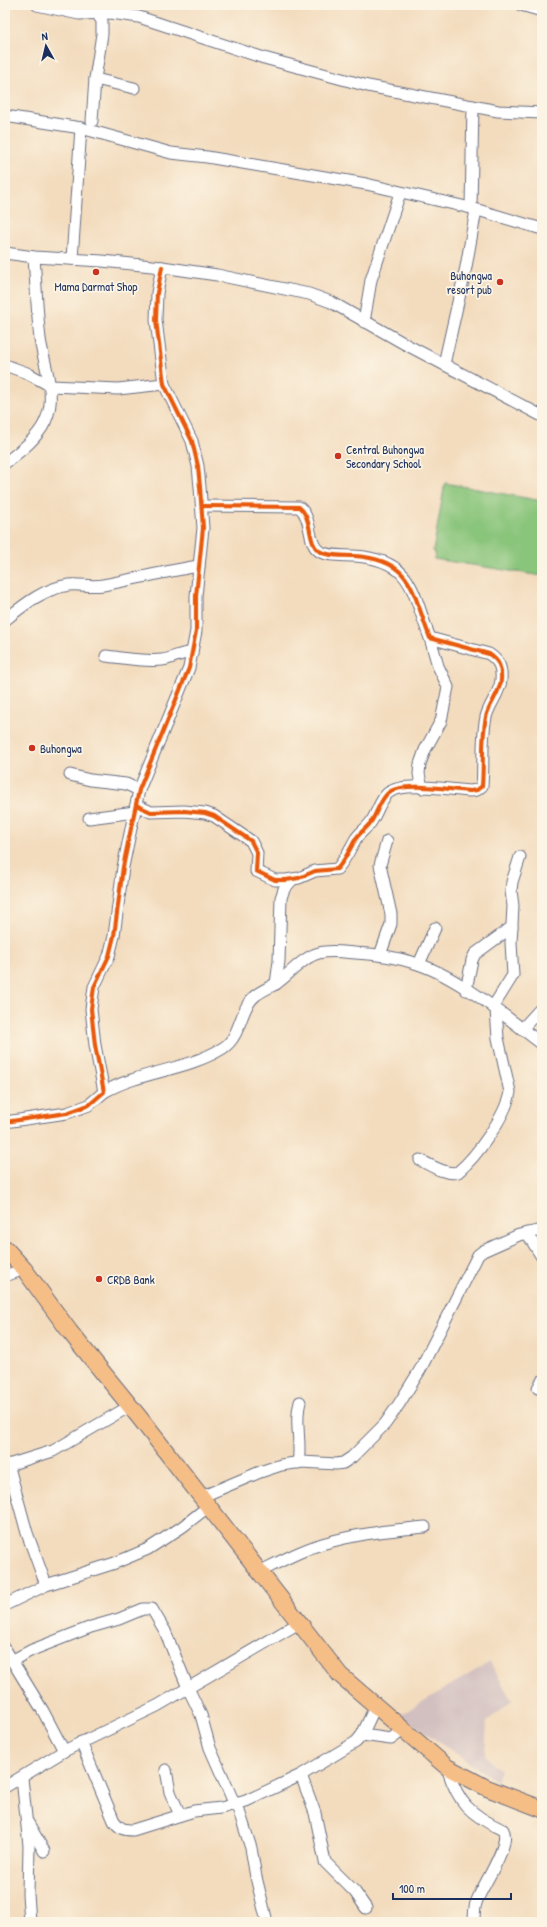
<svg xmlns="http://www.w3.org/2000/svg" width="547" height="1927" font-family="'Patrick Hand',sans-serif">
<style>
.industrial{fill:#d2bfc0}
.park{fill:#8ac57b;stroke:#527a6c}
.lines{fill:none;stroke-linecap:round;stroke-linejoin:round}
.minor-casing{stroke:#676c80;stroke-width:13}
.highway-casing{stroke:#676c80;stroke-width:18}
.minor{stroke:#fff;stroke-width:11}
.highway{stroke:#f6be87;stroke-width:16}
.cycleway-casing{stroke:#fcf5e5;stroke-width:6}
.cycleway{stroke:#e8590c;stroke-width:4}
.poi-dot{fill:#c8321e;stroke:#fcf5e5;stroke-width:1.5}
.labels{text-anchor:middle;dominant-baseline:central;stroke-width:3.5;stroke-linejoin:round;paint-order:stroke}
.poi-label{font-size:12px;fill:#1b2f5e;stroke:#fcf5e5;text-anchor:start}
</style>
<rect width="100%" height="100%" fill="#fcf5e5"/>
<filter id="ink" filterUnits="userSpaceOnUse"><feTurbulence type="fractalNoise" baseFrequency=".025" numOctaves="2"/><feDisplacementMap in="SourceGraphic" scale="8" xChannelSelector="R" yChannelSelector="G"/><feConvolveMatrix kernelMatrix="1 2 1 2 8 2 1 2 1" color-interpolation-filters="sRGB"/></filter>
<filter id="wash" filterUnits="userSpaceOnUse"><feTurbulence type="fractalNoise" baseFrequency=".012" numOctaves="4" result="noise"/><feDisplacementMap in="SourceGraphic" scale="16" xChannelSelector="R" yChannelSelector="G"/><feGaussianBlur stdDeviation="0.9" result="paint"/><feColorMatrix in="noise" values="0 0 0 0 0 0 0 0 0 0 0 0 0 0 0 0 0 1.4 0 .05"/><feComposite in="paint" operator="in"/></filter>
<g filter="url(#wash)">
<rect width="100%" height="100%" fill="#f3dcbe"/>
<!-- industrial -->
<path class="industrial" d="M490,1662l22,39 -25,20 -2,35 15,14 -4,11 -96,-66z"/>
<!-- park -->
<path class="park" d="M445,483l97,18v75l-108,-17 1,-7 -2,-1z"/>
</g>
<g filter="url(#ink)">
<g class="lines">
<defs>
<g id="minor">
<path d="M37,5l42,9 32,-1 28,4 125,41 104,28 130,25 44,2"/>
<path d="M521,5l21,6"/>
<path d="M95,79l39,9"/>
<path d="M5,116l76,12 90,25 36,4 159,27 105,24 71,21"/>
<path d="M92,121l3,-42 7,-45v-13l-4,-6"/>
<path d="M471,208l2,-102"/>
<path d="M5,253l29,4 68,4 60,6 55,8 92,19 22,8 74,42 137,72"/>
<path d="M72,259l9,-131"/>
<path d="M364,322l7,-42 29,-87"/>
<path d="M444,364l22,-97 10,-57"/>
<path d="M5,365l22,8 24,13 67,3 46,-5"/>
<path d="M5,463c14,-11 32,-24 40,-41 13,-26 -1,-56 -5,-83 -3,-27 -4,-55 -6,-82"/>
<path d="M5,620c20,-16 38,-31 64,-35 11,-1 23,2 34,0 32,-6 64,-14 96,-19"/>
<path d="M106,656c18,2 38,6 56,4 11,-1 18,-8 30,-7"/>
<path d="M70,775l20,5 36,4 13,6"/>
<path d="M422,788l-3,-14 1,-10 5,-14 16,-29 7,-34 -10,-21 -8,-28"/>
<path d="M136,805l15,7 33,-1 21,2 9,3 37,25 6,12 -1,18 19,9h11l13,-2 16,-7 22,-2c8,-9 12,-18 18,-29 4,-7 11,-11 16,-18 6,-9 9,-22 17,-29 15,-12 63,-3 82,-2l7,-1 5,-4c2,-23 -1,-46 4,-69 3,-13 14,-24 15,-37 1,-13 -2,-19 -12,-26l-59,-16c-18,-45 -16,-78 -75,-82 -11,-1 -27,1 -36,-5 -12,-8 -6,-33 -20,-44l-97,-1"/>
<path d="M89,818l46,-6"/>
<path d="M380,955l11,-31v-10l-11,-49 7,-24"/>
<path d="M419,964l16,-36"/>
<path d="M276,984l3,-23 2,-63 3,-9 8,-9"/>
<path d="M466,990l6,-30 3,-6 37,-27"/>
<path d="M493,1007l20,-32 -2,-32 2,-37 -2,-15 1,-9 8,-25"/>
<path d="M522,1029l20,-22"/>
<path d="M104,1092c37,-21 82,-21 119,-44 19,-12 16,-40 33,-53 7,-5 14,-8 21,-12 13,-9 26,-26 42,-30 11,-3 24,-1 36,0 21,1 42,4 63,11 42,14 88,53 124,80"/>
<path d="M5,1122l62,-9 22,-8 15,-13 -9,-47 -4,-36 3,-22 15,-31 5,-20 9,-69 16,-77 50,-122 7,-37v-35l7,-68 -3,-41 -2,-21 -6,-25 -28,-57 -8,-64 1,-27 5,-26"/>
<path d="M420,1160c10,5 27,16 38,12 18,-15 48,-56 52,-80l-12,-54 -2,-29"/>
<path d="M527,1233l15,24"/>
<path d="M5,1276l19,-7"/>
<path d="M538,1388l4,-7"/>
<path d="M298,1463c4,-21 -4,-41 2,-61"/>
<path d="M8,1464l19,69 19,52"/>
<path d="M5,1466l48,-15 77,-45"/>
<path d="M201,1497l59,-25 21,-7 21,-3 34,2 7,-1 9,-6 33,-33 14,-20 21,-34 58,-115 5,-4 36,-16 23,-5"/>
<path d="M259,1572c24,-12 48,-25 74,-31 30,-8 61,-11 92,-14"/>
<path d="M5,1605l41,-20 69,-22 33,-14 34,-22 27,-21"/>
<path d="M5,1649l38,62 21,40"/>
<path d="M13,1660l19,-10 59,-23 28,-8 24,-10h9l13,22 23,57 13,27 9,33 25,57"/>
<path d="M362,1735l29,4 12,-9"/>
<path d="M81,1742l33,79c6,8 10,9 19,9l61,-19 27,-3 25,-7 55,-26 55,-33 6,-7 13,-28"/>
<path d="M447,1767c10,35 23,48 56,63 9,14 -22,57 -27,73 -2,6 -2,13 -2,19"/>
<path d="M166,1770l4,22 10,23"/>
<path d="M301,1775l14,38 10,49 30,30 11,16"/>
<path d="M22,1778l7,68 -1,48 2,28"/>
<path d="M5,1787l59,-36 93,-45 31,-18 111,-65"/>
<path d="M237,1805l14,43 5,29 11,45"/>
<path d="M28,1823l16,28"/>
</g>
<path id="highway" d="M5,1248l19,21 46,63 69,85 201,258 107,92 40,21 55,21"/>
</defs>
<!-- minor casing -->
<use href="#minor" class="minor-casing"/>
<!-- highway casing -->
<use href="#highway" class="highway-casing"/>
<!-- minor -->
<use href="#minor" class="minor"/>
<!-- highway -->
<use href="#highway" class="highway"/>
<defs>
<g id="cycleway">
<path d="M136,805l15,7 33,-1 21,2 9,3 37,25 6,12 -1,18 19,9h11l13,-2 16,-7 22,-2c8,-9 12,-18 18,-29 4,-7 11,-11 16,-18 6,-9 9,-22 17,-29 15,-12 63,-3 82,-2l7,-1 5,-4c2,-23 -1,-46 4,-69 3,-13 14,-24 15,-37 1,-13 -2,-19 -12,-26l-59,-16c-18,-45 -16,-78 -75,-82 -11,-1 -27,1 -36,-5 -12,-8 -6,-33 -20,-44l-97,-1"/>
<path d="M5,1122l62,-9 22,-8 15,-13 -9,-47 -4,-36 3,-22 15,-31 5,-20 9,-69 16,-77 50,-122 7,-37v-35l7,-68 -3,-41 -2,-21 -6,-25 -28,-57 -8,-64 1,-27 5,-26"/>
</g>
</defs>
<!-- cycleway casing -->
<use href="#cycleway" class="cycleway-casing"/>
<!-- cycleway -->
<use href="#cycleway" class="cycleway"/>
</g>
</g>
<!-- markers -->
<g class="poi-dot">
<circle cx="96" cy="272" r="4"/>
<circle cx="500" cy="282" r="4"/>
<circle cx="338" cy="456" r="4"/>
<circle cx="32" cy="748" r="4"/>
<circle cx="99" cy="1279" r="4"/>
</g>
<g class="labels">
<!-- poi labels -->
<g class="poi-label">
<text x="492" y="275" text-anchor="end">Buhongwa<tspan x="492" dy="14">resort pub</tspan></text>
<text x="96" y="286" text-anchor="middle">Mama Darmat Shop</text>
<text x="346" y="449">Central Buhongwa<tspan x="346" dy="14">Secondary School</tspan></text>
<text x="40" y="748">Buhongwa</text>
<text x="107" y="1279">CRDB Bank</text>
</g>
</g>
<!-- margin -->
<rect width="547" height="1927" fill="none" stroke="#fcf5e5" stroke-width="20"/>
<!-- north arrow -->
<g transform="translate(46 46) rotate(352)" stroke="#fcf5e5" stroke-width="3" paint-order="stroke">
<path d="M0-3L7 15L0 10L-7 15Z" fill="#1b2f5e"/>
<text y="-6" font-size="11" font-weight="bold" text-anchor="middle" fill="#1b2f5e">N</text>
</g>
<!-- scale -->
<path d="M393 1893v6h118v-6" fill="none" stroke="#1b2f5e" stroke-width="2"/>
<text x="399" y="1893" font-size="12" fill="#1b2f5e" stroke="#fcf5e5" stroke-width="3" paint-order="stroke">100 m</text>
</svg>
